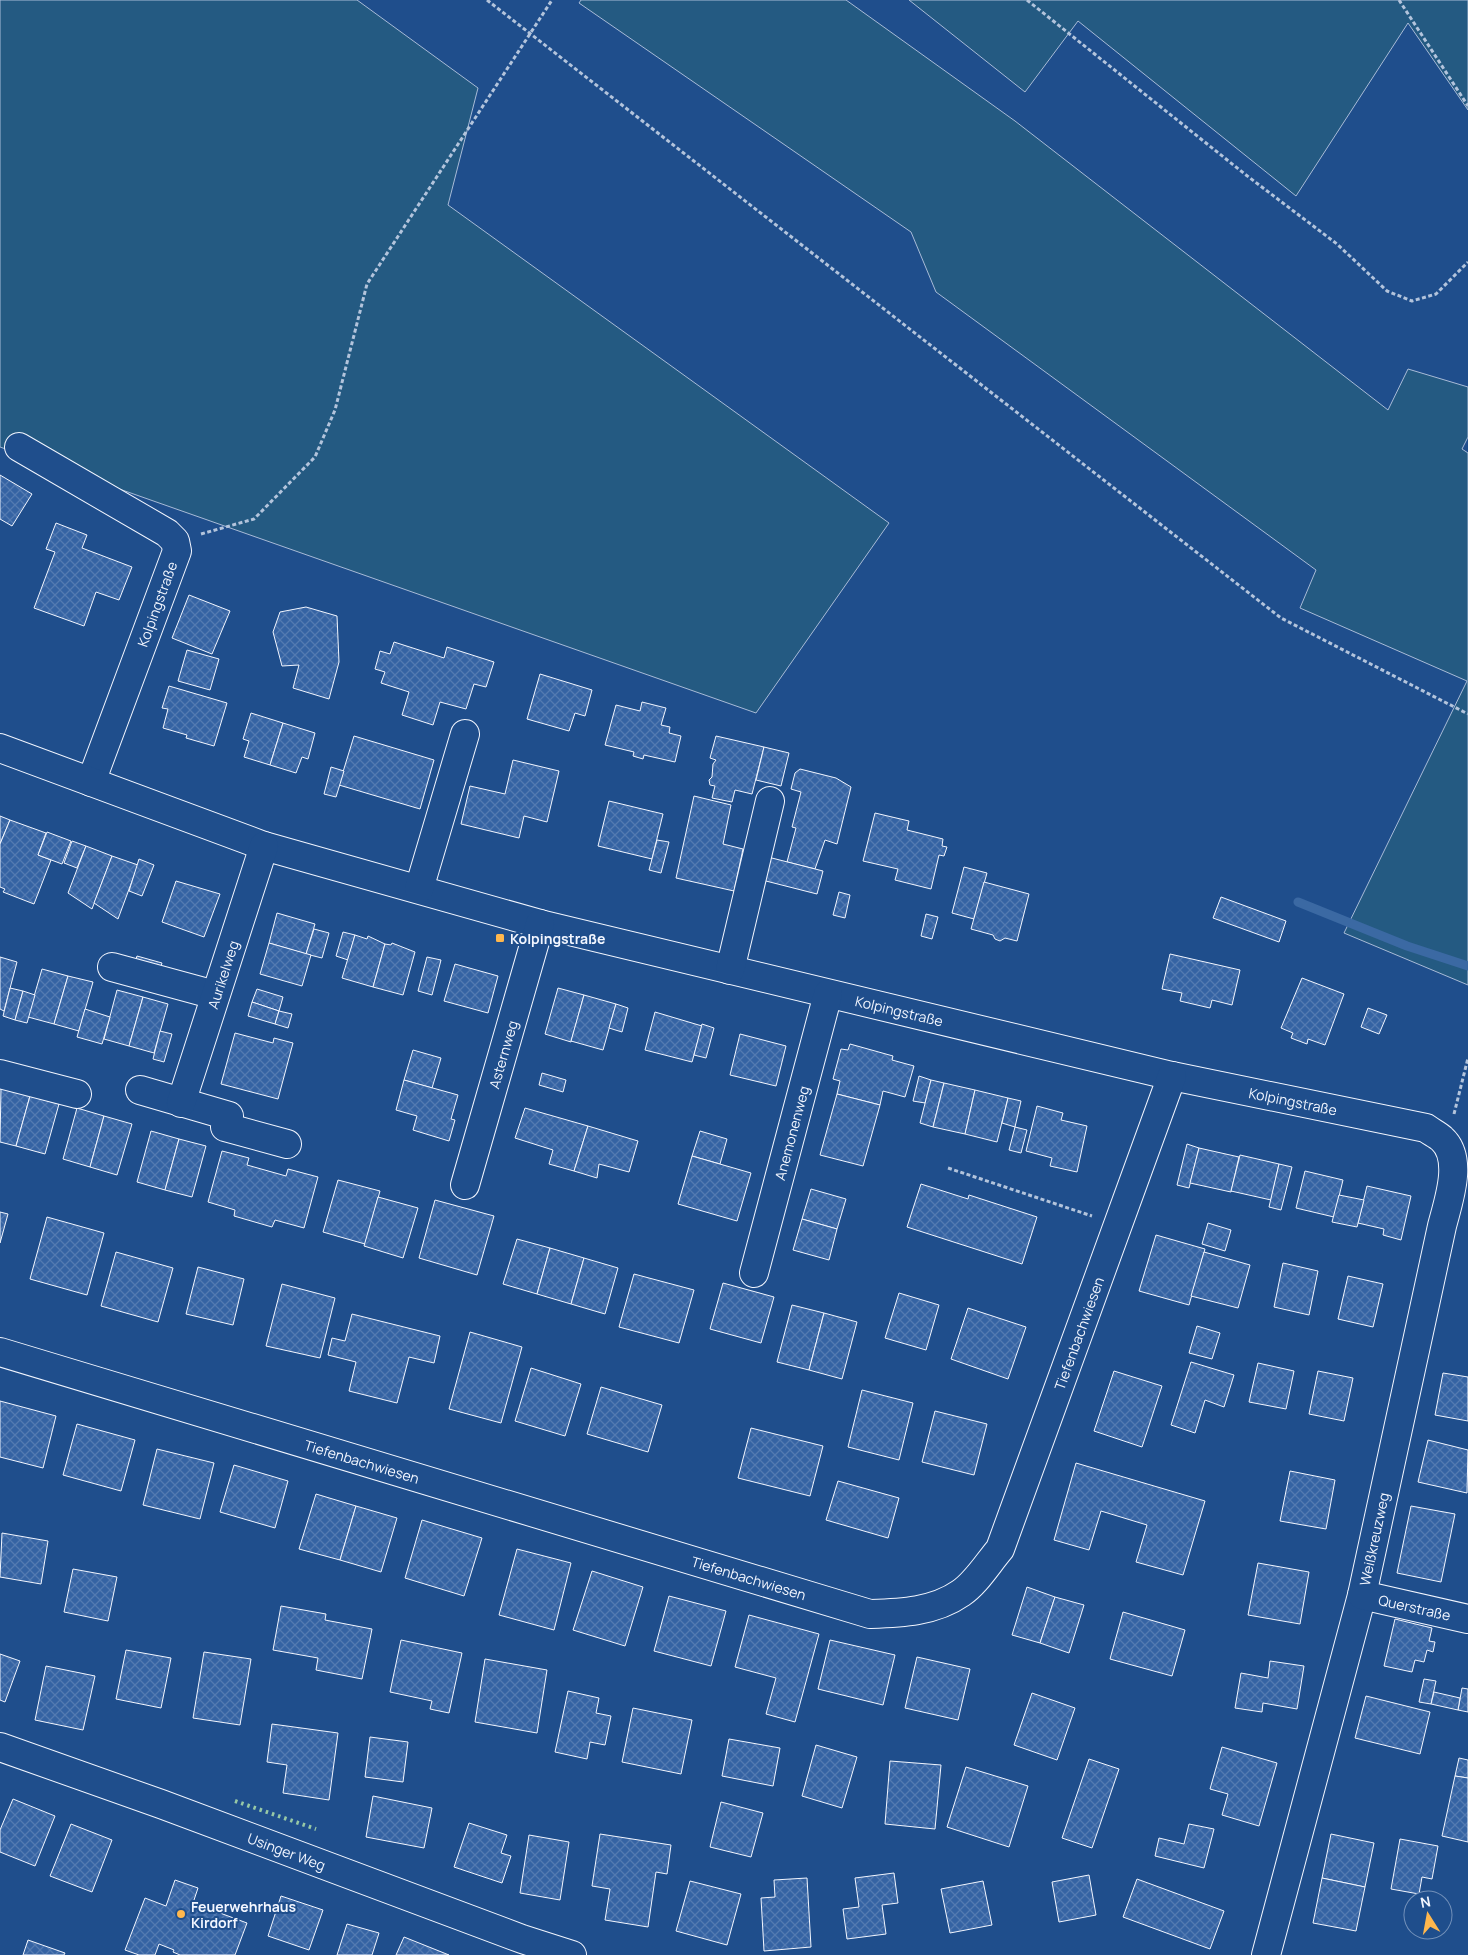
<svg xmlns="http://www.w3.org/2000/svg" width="1468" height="1955" font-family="Manrope,sans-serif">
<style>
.green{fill:#245a82;stroke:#a8bbd7}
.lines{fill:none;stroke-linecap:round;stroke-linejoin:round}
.stream{stroke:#3b69a3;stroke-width:9}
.building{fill:url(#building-cross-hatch);stroke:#f2f6ff}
.minor-casing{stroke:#f2f6ff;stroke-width:30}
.path{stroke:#b3c4dc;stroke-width:3;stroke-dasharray:4 2.5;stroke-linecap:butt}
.minor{stroke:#1f4e8c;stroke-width:28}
.hedge{stroke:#97c8a6;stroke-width:4;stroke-dasharray:2.5 4;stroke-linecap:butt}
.poi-dot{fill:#ffb74d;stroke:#1f4e8c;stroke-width:2}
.labels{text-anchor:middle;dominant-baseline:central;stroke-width:4;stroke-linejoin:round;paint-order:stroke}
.street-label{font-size:14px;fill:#f2f6ff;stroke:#1f4e8c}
.poi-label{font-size:14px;font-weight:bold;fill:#f2f6ff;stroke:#1f4e8c;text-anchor:start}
</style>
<defs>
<pattern id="building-cross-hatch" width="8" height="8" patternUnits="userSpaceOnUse" patternTransform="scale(1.25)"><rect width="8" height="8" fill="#3563a3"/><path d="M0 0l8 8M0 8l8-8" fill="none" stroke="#537ab1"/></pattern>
</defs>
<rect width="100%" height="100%" fill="#1f4e8c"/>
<!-- green -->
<g class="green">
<path d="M0,0h357l121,88 -30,117 441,318 -133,190 -756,-266z"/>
<path d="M581,0h265l169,121 373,289 20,-41 60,18v50l-6,12 6,4v532l-124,-52 123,-252 -167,-73 16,-38 -380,-278 -25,-60 -332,-229z"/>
<path d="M909,0h559v110l-60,-87 -112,173 -218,-175 -53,71z"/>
</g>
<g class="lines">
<!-- stream -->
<path class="stream" d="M1298,902l109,44 61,20"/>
</g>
<!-- building -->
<g class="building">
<path d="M0,475l32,19 -20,32 -12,-7z"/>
<path d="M56,523l31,12 -5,13 50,19 -13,33 -23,-8 -12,34 -50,-18 21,-56 -9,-3z"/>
<path d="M189,595l41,16 -18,43 -40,-16z"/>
<path d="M306,607l31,9 2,46 -10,37 -36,-11 6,-23 -17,1 -9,-34 7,-20z"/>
<path d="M394,642l50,16 3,-11 47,15 -8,25 -12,-3 -8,25 -26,-7 -7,23 -31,-10 7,-23 -28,-9 4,-11 -10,-3 5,-18 10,3z"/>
<path d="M187,650l32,9 -9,31 -32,-9z"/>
<path d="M540,674l52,16 -7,26 -10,-3 -6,18 -42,-12z"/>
<path d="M169,686l58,17 -13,43 -28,-8 1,-3 -24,-7 5,-19 -6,-1z"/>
<path d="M642,702l24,6 -5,17 9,2 -1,6 12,3 -6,26 -31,-7 -1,4 -10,-3 1,-4 -29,-7 11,-40 24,6z"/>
<path d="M251,713l32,10 -13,42 -26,-8 5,-16 -6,-2z"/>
<path d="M283,723l32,10 -7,26 -6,-2 -6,16 -26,-8z"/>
<path d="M354,736l80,24 -14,49 -81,-24z"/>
<path d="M716,736l48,11 -12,47 -17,-4 -3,12 -20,-4 3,-12 -5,-1 -1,-5 3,-3 1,-13 3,-4 -6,-2z"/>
<path d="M764,747l25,6 -8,33 -25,-6z"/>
<path d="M513,760l46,11 -12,51 -23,-6 -5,22 -58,-14 9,-38 35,8z"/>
<path d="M331,767l13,4 -8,26 -12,-3z"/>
<path d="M800,769l36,9 15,9 -14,57 -12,-4 -10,29 -28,-7 9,-34 -4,-1 9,-35 -10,-3 4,-16z"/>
<path d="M694,796l37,9 -8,39 20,5 -9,42 -58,-13z"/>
<path d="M609,801l54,13 -11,45 -54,-13z"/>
<path d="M875,813l34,8 -2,9 36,9 -1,7 5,1 -3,9 -5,-1 -8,34 -36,-9 3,-11 -35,-8z"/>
<path d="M0,816l10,4 -10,24z"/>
<path d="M10,820l36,13 -8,22 13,5 -17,44 -31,-12 2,-3 -5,-2v-43z"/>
<path d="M47,832l24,9 -9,23 -24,-9z"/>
<path d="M657,840l12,2 -8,31 -12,-3z"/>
<path d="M72,841l14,5 -9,22 -13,-5z"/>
<path d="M86,846l26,10 -20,53 -24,-16z"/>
<path d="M112,856l26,9 -20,54 -24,-16z"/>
<path d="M764,856l59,15 -6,23 -59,-15z"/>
<path d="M139,859l15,6 -12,31 -13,-5z"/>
<path d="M964,867l23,6 -13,46 -22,-6z"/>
<path d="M176,881l44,13 -16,43 -42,-15z"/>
<path d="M984,882l45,12 -12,47 -12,-3 -5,3 -5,-2 -2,-4 -22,-6z"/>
<path d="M839,892l11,3 -5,23 -12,-3z"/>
<path d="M1221,897l65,24 -7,21 -66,-24z"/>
<path d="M277,913l38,11 -9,30 -37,-11z"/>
<path d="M926,914l12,3 -6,22 -11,-3z"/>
<path d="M314,929l15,4 -7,25 -16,-4z"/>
<path d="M343,932l12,3 -7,25 -12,-4z"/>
<path d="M355,935l12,4 1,-3 17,8 -12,43 -31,-9z"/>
<path d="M269,943l42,12 -9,31 -42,-12z"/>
<path d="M392,943l23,9 -12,43 -30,-8 12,-43 6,1z"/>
<path d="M1170,954l70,16 -8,35 -20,-5 -2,8 -30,-7 2,-8 -20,-4z"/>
<path d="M137,956l25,7 -4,13 -25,-8z"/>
<path d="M0,957l17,5 -13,49 -4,-2z"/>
<path d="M427,957l14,3 -9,35 -14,-4z"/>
<path d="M455,964l43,12 -10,37 -44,-12z"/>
<path d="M42,969l26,7 -14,48 -26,-7z"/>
<path d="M68,976l25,6 -14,49 -25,-7z"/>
<path d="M1302,978l42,16 -19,51 -17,-6 -1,5 -16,-6 2,-5 -12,-5z"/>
<path d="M10,988l13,3 -8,29 -12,-4z"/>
<path d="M558,988l26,7 -13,47 -26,-8z"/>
<path d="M257,989l26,8 -4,14 -27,-9z"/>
<path d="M117,990l26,7 -14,49 -25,-7z"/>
<path d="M23,991l12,4 -8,28 -12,-3z"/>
<path d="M584,995l32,9 -13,46 -32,-9z"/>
<path d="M143,997l25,7 -14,49 -25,-7z"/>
<path d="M252,1002l27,9 -4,13 -27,-8z"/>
<path d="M616,1004l12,4 -6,24 -13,-4z"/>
<path d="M1368,1008l19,7 -8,19 -18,-7z"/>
<path d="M85,1009l25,8 -8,27 -25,-7z"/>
<path d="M279,1011l13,3 -4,14 -13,-4z"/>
<path d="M655,1012l47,14 -10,36 -47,-12z"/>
<path d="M702,1024l12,4 -8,30 -12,-3z"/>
<path d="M160,1031l12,3 -8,28 -11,-3z"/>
<path d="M235,1033l38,10 1,-5 19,5 -15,56 -57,-15z"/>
<path d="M740,1034l46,12 -10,40 -46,-11z"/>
<path d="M850,1044l43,12 -1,4 22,6 -9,31 -22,-6 -3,14 -43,-11 3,-13 -7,-2 8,-30 7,1z"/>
<path d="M413,1050l28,8 -9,30 -28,-8z"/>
<path d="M542,1073l24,7 -3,12 -24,-7z"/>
<path d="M919,1076l12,4 -6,23 -12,-2z"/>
<path d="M404,1080l54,15 -7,24 4,1 -6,21 -36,-11 4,-14 -21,-6z"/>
<path d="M931,1080l13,3 -11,44 -13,-4z"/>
<path d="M944,1083l31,7 -10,44 -32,-7z"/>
<path d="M1,1087l29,9 -14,50 -16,-4z"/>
<path d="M975,1090l33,8 -11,44 -32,-8z"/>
<path d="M837,1094l43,11 -17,61 -43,-11z"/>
<path d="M30,1096l29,8 -14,50 -29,-8z"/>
<path d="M1008,1098l13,3 -6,26 -13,-4z"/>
<path d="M1037,1106l26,7 -2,7 26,6 -10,46 -27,-6 2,-8 -26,-7z"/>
<path d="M77,1108l27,8 -14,51 -27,-8z"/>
<path d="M525,1108l63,18 -14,45 -25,-7 4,-14 -38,-12z"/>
<path d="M104,1116l28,8 -15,51 -27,-8z"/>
<path d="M588,1126l50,15 -9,31 -30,-8 -2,14 -23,-7z"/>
<path d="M1015,1127l12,3 -6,23 -12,-3z"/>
<path d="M151,1131l28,8 -14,51 -28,-8z"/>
<path d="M700,1131l27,8 -7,25 -28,-8z"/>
<path d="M179,1139l27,7 -14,51 -27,-7z"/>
<path d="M1187,1144l12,4 -10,40 -12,-3z"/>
<path d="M1199,1148l40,9 -8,35 -41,-9z"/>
<path d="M222,1151l27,7 -2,7 39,11 2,-7 30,8 -14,51 -29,-8 -3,7 -38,-11 1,-6 -27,-8z"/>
<path d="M1240,1155l39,9 -8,36 -40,-9z"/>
<path d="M692,1156l59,17 -14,48 -59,-17z"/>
<path d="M1279,1164l13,3 -11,43 -12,-3z"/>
<path d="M1305,1171l38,9 -9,37 -38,-9z"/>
<path d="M338,1180l42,11 -15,53 -42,-12z"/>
<path d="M921,1184l47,15 1,-4 68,22 -15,47 -115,-37z"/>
<path d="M1367,1186l44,10 -10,44 -18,-5 1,-6 -26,-6z"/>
<path d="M811,1189l35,10 -9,30 -35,-10z"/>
<path d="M1339,1195l25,5 -7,27 -25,-5z"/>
<path d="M378,1197l40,11 -15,50 -39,-12z"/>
<path d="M435,1200l59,16 -17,59 -58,-17z"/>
<path d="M0,1212l8,2 -8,29z"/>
<path d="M47,1217l57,16 -17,62 -57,-16z"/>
<path d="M802,1219l35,10 -8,31 -36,-10z"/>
<path d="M1208,1223l23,7 -6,21 -23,-7z"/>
<path d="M1156,1235l49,14 -16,56 -50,-14z"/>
<path d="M517,1239l33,9 -13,46 -34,-10z"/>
<path d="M550,1248l34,10 -13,46 -34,-10z"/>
<path d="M116,1252l57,16 -15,54 -57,-16z"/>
<path d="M1204,1252l46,13 -12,43 -47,-12z"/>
<path d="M584,1258l34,10 -13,46 -34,-10z"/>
<path d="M1283,1263l35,8 -9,44 -35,-8z"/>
<path d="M198,1267l46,12 -11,46 -47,-11z"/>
<path d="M634,1274l60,16 -15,53 -60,-16z"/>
<path d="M1348,1276l35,8 -10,43 -35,-8z"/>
<path d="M723,1283l51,14 -13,46 -51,-14z"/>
<path d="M282,1284l53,14 -15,60 -54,-12z"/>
<path d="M899,1293l40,12 -13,45 -41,-12z"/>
<path d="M792,1305l32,8 -15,57 -32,-8z"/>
<path d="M968,1308l58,19 -18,52 -57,-20z"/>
<path d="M824,1313l33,9 -15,57 -33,-9z"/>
<path d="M352,1314l88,22 -6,27 -25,-6 -12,46 -48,-12 7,-29 -28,-7 4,-17 13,3z"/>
<path d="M1197,1326l23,7 -8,26 -23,-6z"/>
<path d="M470,1332l52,15 -21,76 -52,-14z"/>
<path d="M1191,1362l43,13 -10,32 -19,-7 -10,33 -24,-8z"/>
<path d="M1258,1363l36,8 -8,38 -37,-7z"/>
<path d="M531,1368l50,16 -16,52 -50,-15z"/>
<path d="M1114,1371l48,15 -20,61 -48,-16z"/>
<path d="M1318,1371l35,7 -9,43 -35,-7z"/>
<path d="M1443,1373l25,4v44l-33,-6z"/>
<path d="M601,1387l61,18 -14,47 -61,-18z"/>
<path d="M862,1390l51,13 -14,57 -51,-13z"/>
<path d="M0,1401l56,15 -13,52 -43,-11z"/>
<path d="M935,1411l52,13 -13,51 -52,-13z"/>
<path d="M77,1424l58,16 -14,51 -58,-16z"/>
<path d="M751,1428l72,18 -13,50 -72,-18z"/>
<path d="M1428,1440l40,10 -1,43 -49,-11z"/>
<path d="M157,1449l57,14 -14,56 -57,-14z"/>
<path d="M1076,1463l129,38 -22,74 -47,-13 11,-37 -46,-14 -12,39 -35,-10z"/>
<path d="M234,1465l54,16 -13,47 -55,-16z"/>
<path d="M1290,1471l45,9 -9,49 -46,-8z"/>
<path d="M838,1481l61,17 -11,40 -62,-18z"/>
<path d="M316,1494l40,12 -16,54 -41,-11z"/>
<path d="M356,1506l41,12 -16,54 -41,-12z"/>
<path d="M1411,1506l44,8 -14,68 -44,-9z"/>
<path d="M422,1520l60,18 -18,58 -59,-18z"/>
<path d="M2,1533l46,8 -7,43 -41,-7z"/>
<path d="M517,1549l54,14 -17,67 -55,-15z"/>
<path d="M1258,1563l51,9 -9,52 -52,-9z"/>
<path d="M73,1569l44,8 -9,44 -44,-9z"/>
<path d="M592,1571l51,16 -18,59 -52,-16z"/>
<path d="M1027,1587l28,10 -15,46 -28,-8z"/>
<path d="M669,1596l57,15 -15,55 -57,-15z"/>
<path d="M1055,1597l29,8 -15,48 -29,-10z"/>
<path d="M281,1606l45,8 -1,6 47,9 -10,50 -46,-9 2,-12 -45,-8z"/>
<path d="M1123,1612l62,18 -13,46 -62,-17z"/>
<path d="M749,1615l70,19 -24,88 -29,-8 10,-36 -41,-11z"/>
<path d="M1395,1619l37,9 -3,13 6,1 -2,10 -6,-2 -3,12 -9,-2 -3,12 -28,-6z"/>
<path d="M401,1640l61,13 -13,60 -19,-4 2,-8 -42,-9z"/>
<path d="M830,1640l65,15 -12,50 -65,-16z"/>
<path d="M126,1650l45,8 -10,50 -45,-9z"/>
<path d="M204,1652l47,7 -11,66 -47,-7z"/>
<path d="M0,1654l20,7 -15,41 -5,-2z"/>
<path d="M917,1657l53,12 -12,51 -53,-12z"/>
<path d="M485,1659l62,11 -10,63 -62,-11z"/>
<path d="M1270,1661l34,5 -7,43 -34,-6 -1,9 -27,-4 6,-35 27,5z"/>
<path d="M46,1666l49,10 -12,54 -48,-10z"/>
<path d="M1424,1679l12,2 -5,23 -12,-2z"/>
<path d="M1462,1688l6,1v23l-10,-2z"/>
<path d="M568,1691l31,7 -3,15 15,3 -6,29 -15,-3 -3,17 -32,-7z"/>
<path d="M1434,1692l26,6 -2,12 -27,-6z"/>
<path d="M1032,1693l43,15 -18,52 -43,-15z"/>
<path d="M1366,1696l64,16 -10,42 -65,-16z"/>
<path d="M633,1708l59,12 -11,54 -59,-12z"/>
<path d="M272,1724l66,9 -9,67 -46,-7 4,-28 -20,-3z"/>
<path d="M370,1737l38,5 -5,40 -38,-5z"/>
<path d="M729,1739l51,9 -7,38 -51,-10z"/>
<path d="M816,1745l41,12 -15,51 -40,-12z"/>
<path d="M1222,1747l55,16 -18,63 -37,-11 6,-21 -18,-5z"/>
<path d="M1459,1758l9,2v18l-13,-2z"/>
<path d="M1089,1759l30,10 -27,79 -30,-10z"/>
<path d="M890,1761l51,4 -6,64 -50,-5z"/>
<path d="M966,1767l62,19 -19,61 -62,-20z"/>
<path d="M1455,1776l13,2v64l-26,-6z"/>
<path d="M373,1796l59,12 -8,40 -58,-11z"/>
<path d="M13,1799l42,17 -20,50 -35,-14v-22z"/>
<path d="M721,1802l42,11 -12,44 -41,-10z"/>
<path d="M469,1823l38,12 -6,18 10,3 -9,27 -48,-16z"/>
<path d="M71,1824l41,16 -20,52 -42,-16z"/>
<path d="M1189,1824l25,5 -10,39 -49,-12 4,-18 25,6z"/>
<path d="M600,1834l71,11 -4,29 -11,-2 -8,55 -43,-7 5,-31 -18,-3z"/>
<path d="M1331,1834l43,9 -9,44 -43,-9z"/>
<path d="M529,1835l40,7 -9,58 -40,-7z"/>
<path d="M1400,1839l38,7 -6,33 -10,-2 -3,17 -28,-5z"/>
<path d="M894,1873l4,30 -16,2 4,29 -39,5 -4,-30 16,-2 -4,-29z"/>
<path d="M1089,1875l7,40 -37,7 -7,-40z"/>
<path d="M807,1878l4,69 -47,4 -3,-53 14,-1 -1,-17z"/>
<path d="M1322,1878l43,9 -9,44 -43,-8z"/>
<path d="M1137,1879l87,32 -14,38 -87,-32z"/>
<path d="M175,1880l23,8 -5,15 54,20 -12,32h-55l-7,-3 1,-2 -15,-6 -4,11h-16l-14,-5 20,-52 21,8z"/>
<path d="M690,1881l51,13 -14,51 -51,-14z"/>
<path d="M983,1881l9,44 -42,8 -9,-44z"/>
<path d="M281,1896l42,14 -14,40 -41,-14z"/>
<path d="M347,1924l32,9 -7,22h-35z"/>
<path d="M404,1937l45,18h-53z"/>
<path d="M28,1940l37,13 -1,2h-41z"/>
</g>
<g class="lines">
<defs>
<g id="minor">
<path d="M19,447l148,86 8,8 2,10 -86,231"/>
<path id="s1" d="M0,748l264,98 276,78 632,152 254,52c5,4 12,7 16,11 22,20 6,63 0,87l-80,369 -96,360"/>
<path d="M419,889l46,-155"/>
<path d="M112,967l103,28"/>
<path d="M730,970l40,-169"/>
<path d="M0,1074l77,20"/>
<path d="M140,1090l89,26 -4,11 62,17"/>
<path id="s2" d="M181,1103l83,-257"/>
<path id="s3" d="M465,1185l75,-261"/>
<path id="s4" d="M754,1273l74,-279"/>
<path id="s5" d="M0,1352l870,262c30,-1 64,-2 91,-21 15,-10 27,-30 39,-44l172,-473"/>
<path id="s6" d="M1362,1595l106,24"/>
<path id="s7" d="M0,1747l161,57 361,135 50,16"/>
</g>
</defs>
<!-- minor casing -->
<use href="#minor" class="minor-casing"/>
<!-- path -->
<g class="path">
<path d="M487,0l794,618 187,96"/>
<path d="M1027,0l219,175 91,69 50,47 25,10 24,-7 32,-32"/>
<path d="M1399,0l69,106"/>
<path d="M201,534l53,-15 61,-62 20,-47 32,-126 185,-284"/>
<path d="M1454,1114l14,-56"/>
<path d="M948,1168l144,48"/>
</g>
<!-- minor -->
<use href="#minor" class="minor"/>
<!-- hedge -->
<path class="hedge" d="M235,1801l81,28"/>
</g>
<!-- markers -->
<g class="poi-dot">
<rect x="495" y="933" width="10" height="10" rx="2.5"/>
<circle cx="181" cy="1914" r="5"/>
</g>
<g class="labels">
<!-- street labels -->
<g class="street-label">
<text transform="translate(157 604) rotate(-70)">Kolpingstraße</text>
<text stroke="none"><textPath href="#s2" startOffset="135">Aurikelweg</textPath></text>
<text stroke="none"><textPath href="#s1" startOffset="938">Kolpingstraße</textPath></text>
<text stroke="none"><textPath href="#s3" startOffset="136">Asternweg</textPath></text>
<text stroke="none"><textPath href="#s1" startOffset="1342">Kolpingstraße</textPath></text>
<text stroke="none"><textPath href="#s4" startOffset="145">Anemonenweg</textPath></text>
<text stroke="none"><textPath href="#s5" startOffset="1292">Tiefenbachwiesen</textPath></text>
<text stroke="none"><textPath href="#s5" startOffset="378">Tiefenbachwiesen</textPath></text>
<text transform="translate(1374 1539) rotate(-78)">Weißkreuzweg</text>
<text stroke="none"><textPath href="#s5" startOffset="782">Tiefenbachwiesen</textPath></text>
<text stroke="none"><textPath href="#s6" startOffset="54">Querstraße</textPath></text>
<text stroke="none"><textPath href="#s7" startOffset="305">Usinger Weg</textPath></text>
</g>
<!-- poi labels -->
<g class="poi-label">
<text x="510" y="938">Kolpingstraße</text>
<text x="191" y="1906">Feuerwehrhaus<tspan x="191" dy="16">Kirdorf</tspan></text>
</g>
</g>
<!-- north arrow -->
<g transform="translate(1428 1915) rotate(349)"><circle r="24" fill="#1f4e8c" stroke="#7391ba"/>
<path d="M0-4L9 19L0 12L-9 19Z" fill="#ffb74d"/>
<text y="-8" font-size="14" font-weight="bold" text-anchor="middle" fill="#f2f6ff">N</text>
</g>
</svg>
